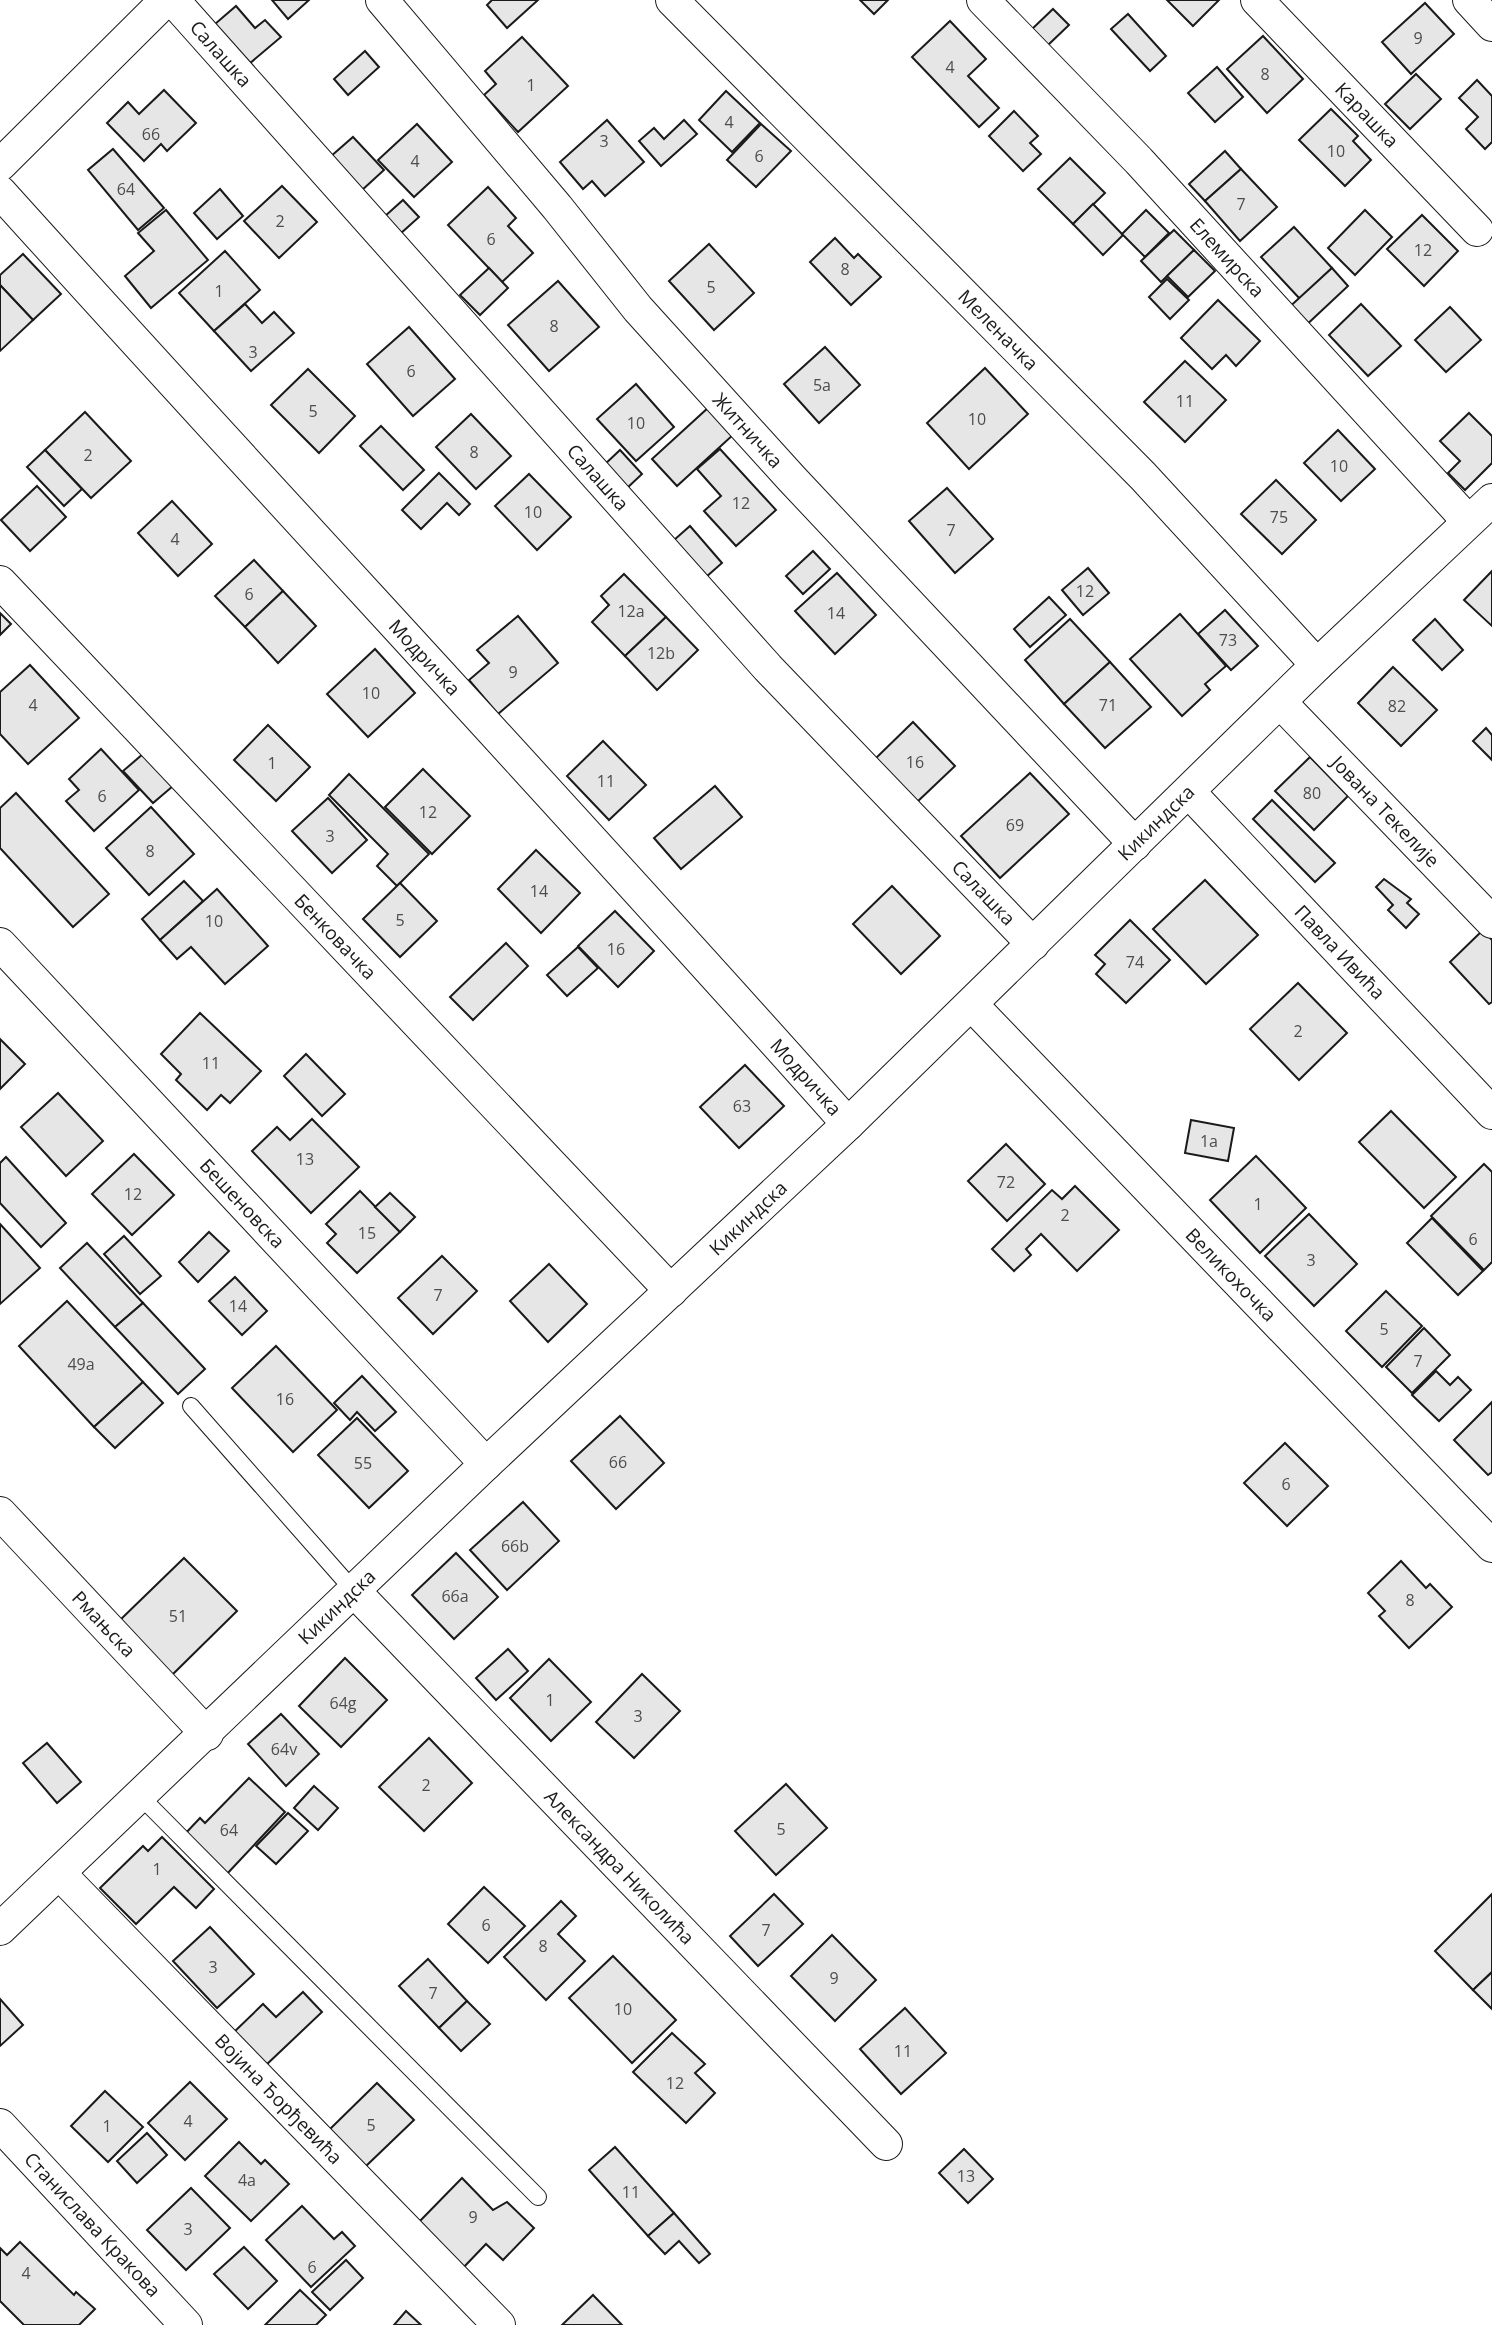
<svg xmlns="http://www.w3.org/2000/svg" width="1492" height="2325" font-family="'Open Sans',sans-serif">
<style>
.building{fill:#e6e6e6;stroke:#1a1a1a;stroke-width:2}
.lines{fill:none;stroke-linecap:round;stroke-linejoin:round}
.service-casing{stroke:#1a1a1a;stroke-width:18}
.minor-casing{stroke:#1a1a1a;stroke-width:34}
.service{stroke:#fff;stroke-width:16}
.minor{stroke:#fff;stroke-width:32}
.labels{text-anchor:middle;dominant-baseline:central;stroke-width:5;stroke-linejoin:round;paint-order:stroke}
.number-label{font-size:16px;fill:#4d4d4d}
.street-label{font-size:19px;fill:#1a1a1a;stroke:#fff}
</style>
<rect width="100%" height="100%" fill="#fff"/>
<!-- building -->
<g class="building">
<path d="M272,0h37l-21,19z"/>
<path d="M492,0h46l-31,28 -20,-23z"/>
<path d="M860,0h28l-14,14z"/>
<path d="M1167,0h52l-26,26z"/>
<path d="M1425,3l29,31 -43,40 -29,-32z"/>
<path d="M236,6l19,22 10,-8 16,17 -32,27 -34,-40z"/>
<path d="M1053,9l16,16 -22,21 -16,-16z"/>
<path d="M1128,14l38,42 -16,15 -39,-42z"/>
<path d="M950,21l36,38 -18,17 31,32 -20,19 -67,-70z"/>
<path d="M1263,36l40,43 -36,34 -40,-44z"/>
<path d="M522,37l46,49 -50,46 -34,-37 12,-11 -11,-13z"/>
<path d="M365,51l14,16 -31,28 -14,-16z"/>
<path d="M1217,67l26,30 -28,25 -27,-29z"/>
<path d="M1416,74l25,25 -31,30 -25,-25z"/>
<path d="M1477,80l15,16v46l-7,7 -19,-20 12,-12 -19,-19z"/>
<path d="M164,90l32,33 -29,28 -6,-7 -17,17 -37,-38 21,-21 11,12z"/>
<path d="M726,91l34,32 -28,29 -33,-32z"/>
<path d="M1331,109l27,27 -5,5 18,19 -26,26 -46,-46z"/>
<path d="M1014,111l24,25 -8,7 11,11 -18,17 -34,-35z"/>
<path d="M607,120l37,42 -39,34 -13,-15 -9,8 -23,-27z"/>
<path d="M684,120l13,14 -36,32 -22,-25 15,-13 10,11z"/>
<path d="M417,124l35,38 -38,35 -36,-37z"/>
<path d="M761,124l30,27 -35,36 -29,-27z"/>
<path d="M353,137l31,33 -23,21 -31,-34z"/>
<path d="M113,149l51,59 -26,22 -50,-60z"/>
<path d="M1225,151l16,18 -36,32 -16,-17z"/>
<path d="M1070,158l35,35 -32,31 -35,-35z"/>
<path d="M1241,169l36,38 -37,34 -35,-40z"/>
<path d="M282,186l35,36 -38,36 -35,-37z"/>
<path d="M488,187l28,31 -8,8 25,27 -31,29 -54,-57z"/>
<path d="M220,189l23,27 -26,23 -23,-26z"/>
<path d="M403,200l16,17 -19,17 -16,-17z"/>
<path d="M1093,204l30,31 -20,20 -30,-31z"/>
<path d="M166,210l42,50 -57,48 -26,-32 29,-25 -16,-18z"/>
<path d="M1146,210l23,23 -24,24 -23,-23z"/>
<path d="M1365,210l27,27 -37,38 -27,-27z"/>
<path d="M1422,215l36,36 -34,35 -37,-37z"/>
<path d="M1294,227l38,41 -32,31 -39,-42z"/>
<path d="M1174,230l20,20 -33,32 -20,-21z"/>
<path d="M835,238l19,20 4,-4 23,23 -30,28 -41,-43z"/>
<path d="M709,244l45,49 -40,37 -45,-49z"/>
<path d="M1194,250l21,21 -27,26 -21,-21z"/>
<path d="M225,251l35,39 -46,41 -35,-38z"/>
<path d="M23,254l38,40 -28,26 -33,-35v-10z"/>
<path d="M489,268l19,20 -28,27 -20,-20z"/>
<path d="M1332,268l16,18 -46,43 -17,-18z"/>
<path d="M1167,279l22,21 -19,19 -21,-22z"/>
<path d="M558,281l41,46 -50,44 -41,-46z"/>
<path d="M0,285l33,35 -33,31z"/>
<path d="M1218,300l42,41 -24,25 -10,-11 -14,14 -31,-31z"/>
<path d="M245,304l17,19 12,-11 20,21 -43,38 -37,-40z"/>
<path d="M1361,304l40,42 -33,30 -39,-41z"/>
<path d="M1450,307l31,33 -35,32 -31,-32z"/>
<path d="M409,327l46,52 -42,37 -46,-52z"/>
<path d="M825,347l35,38 -41,38 -35,-39z"/>
<path d="M1185,361l41,39 -41,42 -41,-40z"/>
<path d="M985,368l43,46 -59,55 -42,-46z"/>
<path d="M308,369l47,47 -36,37 -48,-48z"/>
<path d="M636,384l38,43 -38,34 -39,-42z"/>
<path d="M709,407l25,27 -57,52 -25,-27z"/>
<path d="M85,412l46,49 -40,37 -46,-48z"/>
<path d="M1469,413l23,23v27l-27,27 -17,-17 12,-12 -20,-20z"/>
<path d="M471,414l40,42 -35,33 -40,-42z"/>
<path d="M381,426l43,44 -21,20 -43,-44z"/>
<path d="M1338,430l37,39 -34,32 -37,-38z"/>
<path d="M720,449l56,61 -40,36 -32,-35 17,-15 -24,-27z"/>
<path d="M45,450l37,39 -18,17 -37,-39z"/>
<path d="M620,450l22,24 -17,16 -22,-24z"/>
<path d="M439,473l31,31 -11,11 -12,-12 -26,26 -19,-19z"/>
<path d="M529,474l42,43 -34,33 -42,-44z"/>
<path d="M1276,480l40,40 -34,34 -41,-40z"/>
<path d="M37,486l29,31 -36,34 -29,-31z"/>
<path d="M947,488l46,51 -38,34 -46,-52z"/>
<path d="M172,501l40,43 -34,32 -40,-43z"/>
<path d="M690,526l32,37 -16,14 -32,-37z"/>
<path d="M813,551l17,18 -27,25 -17,-18z"/>
<path d="M254,560l29,31 -38,36 -30,-31z"/>
<path d="M1088,568l21,25 -26,22 -21,-25z"/>
<path d="M1492,571v55l-28,-26z"/>
<path d="M837,573l39,42 -41,39 -40,-43z"/>
<path d="M624,574l42,43 -41,39 -33,-34 17,-17 -8,-9z"/>
<path d="M283,591l33,35 -38,37 -33,-36z"/>
<path d="M1049,597l17,18 -36,32 -16,-18z"/>
<path d="M1225,610l33,36 -27,24 -33,-36z"/>
<path d="M0,613l11,11 -11,11z"/>
<path d="M1180,614l46,52 -21,18 5,6 -28,26 -52,-57z"/>
<path d="M518,616l40,47 -60,51 -29,-34 20,-17 -12,-13z"/>
<path d="M666,617l32,33 -41,40 -32,-34z"/>
<path d="M1070,619l40,43 -46,42 -39,-44z"/>
<path d="M1435,619l28,31 -21,20 -29,-30z"/>
<path d="M375,649l40,44 -47,44 -41,-43z"/>
<path d="M1110,662l41,45 -46,41 -41,-44z"/>
<path d="M30,665l49,53 -51,46 -28,-30v-42z"/>
<path d="M1393,667l44,43 -36,36 -43,-43z"/>
<path d="M913,722l42,44 -39,37 -41,-44z"/>
<path d="M268,725l42,42 -34,34 -42,-41z"/>
<path d="M1486,728l6,7v25l-19,-19z"/>
<path d="M603,741l43,44 -37,35 -42,-44z"/>
<path d="M101,749l38,41 -45,41 -28,-30 13,-11 -10,-11z"/>
<path d="M143,754l30,32 -20,17 -30,-32z"/>
<path d="M1310,757l38,39 -34,34 -39,-39z"/>
<path d="M423,769l47,47 -38,38 -47,-47z"/>
<path d="M1030,773l39,41 -69,64 -39,-42z"/>
<path d="M349,774l80,80 -32,32 -20,-20 11,-12 -59,-59z"/>
<path d="M715,786l27,31 -61,52 -27,-31z"/>
<path d="M16,793l93,101 -36,33 -73,-79v-40z"/>
<path d="M328,798l39,42 -35,33 -40,-42z"/>
<path d="M1272,800l63,63 -20,19 -62,-63z"/>
<path d="M151,807l43,47 -45,41 -43,-47z"/>
<path d="M536,850l44,43 -39,40 -43,-44z"/>
<path d="M1384,879l27,20 -4,4 12,11 -13,14 -18,-18 5,-5 -17,-18z"/>
<path d="M1205,880l53,55 -52,49 -53,-55z"/>
<path d="M184,881l19,20 -43,39 -18,-21z"/>
<path d="M400,883l37,38 -37,36 -37,-38z"/>
<path d="M892,886l48,50 -39,38 -48,-50z"/>
<path d="M217,889l51,57 -43,38 -34,-37 -14,12 -17,-19z"/>
<path d="M615,911l39,40 -36,36 -40,-41z"/>
<path d="M1130,920l40,40 -44,43 -30,-29 9,-10 -10,-9z"/>
<path d="M1483,930l9,10v62l-3,2 -39,-42z"/>
<path d="M506,943l22,23 -55,54 -23,-23z"/>
<path d="M578,947l20,21 -31,28 -20,-21z"/>
<path d="M1298,983l49,50 -48,47 -49,-51z"/>
<path d="M200,1013l61,58 -31,32 -9,-8 -14,15 -31,-30 5,-6 -20,-20z"/>
<path d="M0,1039l25,25 -25,25z"/>
<path d="M306,1054l39,40 -23,22 -38,-40z"/>
<path d="M745,1065l39,41 -45,42 -39,-41z"/>
<path d="M58,1093l45,48 -37,35 -45,-49z"/>
<path d="M1391,1111l65,66 -32,31 -65,-66z"/>
<path d="M312,1119l47,48 -48,46 -59,-62 25,-24 13,13z"/>
<path d="M1191,1120l43,8 -6,33 -43,-8z"/>
<path d="M1006,1144l39,40 -38,37 -39,-40z"/>
<path d="M134,1154l40,41 -42,40 -40,-41z"/>
<path d="M1256,1156l50,52 -46,45 -50,-53z"/>
<path d="M6,1157l60,66 -25,24 -41,-44v-40z"/>
<path d="M1484,1164l8,8v90l-8,8 -53,-54z"/>
<path d="M1075,1186l44,44 -42,41 -36,-37 -15,15 5,6 -17,16 -22,-22 60,-59 10,9z"/>
<path d="M360,1191l40,41 -43,41 -30,-30 9,-9 -10,-10z"/>
<path d="M390,1193l25,24 -15,15 -25,-25z"/>
<path d="M1309,1214l48,50 -43,42 -49,-50z"/>
<path d="M1432,1218l51,53 -25,24 -51,-52z"/>
<path d="M0,1224l40,44 -40,36z"/>
<path d="M209,1232l20,19 -31,31 -19,-20z"/>
<path d="M124,1236l37,40 -21,18 -36,-40z"/>
<path d="M87,1243l56,60 -28,24 -55,-59z"/>
<path d="M442,1256l35,35 -44,43 -35,-36z"/>
<path d="M549,1264l38,40 -39,38 -38,-41z"/>
<path d="M235,1277l32,34 -25,24 -33,-34z"/>
<path d="M1386,1291l36,35 -40,41 -36,-36z"/>
<path d="M67,1301l76,81 -49,45 -75,-81z"/>
<path d="M143,1303l62,66 -27,25 -63,-67z"/>
<path d="M1424,1328l26,27 -38,38 -26,-26z"/>
<path d="M276,1346l61,64 -44,42 -61,-64z"/>
<path d="M1436,1371l14,14 8,-8 13,13 -32,31 -27,-26z"/>
<path d="M362,1376l34,36 -21,19 -18,-19 -7,8 -16,-17z"/>
<path d="M143,1382l20,21 -48,45 -21,-21z"/>
<path d="M1492,1402v70l-4,3 -34,-35z"/>
<path d="M620,1416l44,47 -48,46 -45,-48z"/>
<path d="M357,1418l51,53 -39,37 -51,-53z"/>
<path d="M1285,1443l43,43 -41,40 -43,-43z"/>
<path d="M523,1502l36,39 -52,49 -37,-40z"/>
<path d="M456,1553l42,44 -44,42 -42,-44z"/>
<path d="M184,1558l53,53 -65,64 -53,-54z"/>
<path d="M1401,1561l25,27 4,-4 22,23 -43,41 -30,-32 6,-5 -17,-18z"/>
<path d="M508,1649l20,22 -32,29 -20,-22z"/>
<path d="M345,1658l42,42 -46,47 -42,-41z"/>
<path d="M549,1659l42,43 -40,39 -41,-43z"/>
<path d="M642,1674l38,37 -46,47 -38,-36z"/>
<path d="M281,1714l38,40 -33,32 -38,-42z"/>
<path d="M429,1738l43,45 -48,48 -45,-44z"/>
<path d="M47,1743l34,39 -24,21 -34,-40z"/>
<path d="M249,1778l36,34 -60,64 -42,-40 17,-18 5,5z"/>
<path d="M786,1784l41,44 -51,47 -41,-44z"/>
<path d="M314,1786l24,22 -20,22 -24,-22z"/>
<path d="M288,1813l20,18 -32,33 -20,-18z"/>
<path d="M162,1837l52,52 -18,19 -22,-21 -38,37 -36,-36 43,-42 5,5z"/>
<path d="M484,1887l41,39 -37,37 -40,-39z"/>
<path d="M774,1894l29,30 -45,42 -28,-30z"/>
<path d="M1492,1894v78l-19,18 -38,-39z"/>
<path d="M561,1901l15,15 -18,18 27,27 -39,39 -42,-43z"/>
<path d="M210,1927l44,47 -37,34 -44,-47z"/>
<path d="M832,1935l44,45 -41,41 -44,-45z"/>
<path d="M613,1956l63,64 -44,43 -63,-65z"/>
<path d="M428,1959l39,42 -28,27 -40,-42z"/>
<path d="M1492,1972v37l-19,-19z"/>
<path d="M303,1992l19,20 -57,54 -32,-33 30,-29 13,13z"/>
<path d="M0,1999l23,26 -23,21z"/>
<path d="M467,2001l23,23 -29,27 -22,-23z"/>
<path d="M905,2008l41,45 -45,41 -41,-45z"/>
<path d="M672,2033l33,31 -10,9 20,20 -29,30 -53,-51z"/>
<path d="M190,2082l37,37 -42,41 -37,-37z"/>
<path d="M377,2083l37,37 -49,47 -36,-37z"/>
<path d="M105,2091l38,36 -35,35 -37,-36z"/>
<path d="M147,2133l20,22 -30,28 -20,-22z"/>
<path d="M239,2142l22,22 4,-4 24,24 -38,37 -46,-45z"/>
<path d="M615,2147l59,66 -26,23 -59,-66z"/>
<path d="M964,2149l29,30 -25,24 -29,-30z"/>
<path d="M462,2178l31,32 14,-8 27,26 -31,32 -17,-16 -24,25 -45,-45z"/>
<path d="M191,2188l39,40 -44,42 -39,-40z"/>
<path d="M302,2206l32,33 8,-7 13,14 -44,41 -45,-47z"/>
<path d="M674,2213l36,41 -11,9 -20,-22 -14,13 -17,-18z"/>
<path d="M20,2242l54,53 2,-3 19,17 -16,16h-55l-24,-24v-53l7,7z"/>
<path d="M244,2247l33,34 -29,28 -34,-35z"/>
<path d="M346,2260l17,18 -33,32 -18,-18z"/>
<path d="M300,2290l26,25 -10,10h-51z"/>
<path d="M593,2295l29,30h-60z"/>
<path d="M406,2311l15,14h-27z"/>
</g>
<g class="lines">
<defs>
<g id="service">
<path d="M191,1406l163,185"/>
<path d="M141,1797l397,400"/>
</g>
<g id="minor">
<path id="s1" d="M173,0l595,668 265,276"/>
<path id="s2" d="M382,0l175,207 81,102 154,170 343,365"/>
<path id="s3" d="M672,0l471,476 174,189"/>
<path id="s4" d="M983,0l156,161 329,360"/>
<path id="s5" d="M1257,0l220,230"/>
<path d="M1469,0l23,25"/>
<path d="M0,165l166,-165"/>
<path id="s6" d="M0,192c281,312 569,618 848,932"/>
<path id="s7" d="M0,582l671,709"/>
<path id="s8" d="M1280,702l212,220"/>
<path id="s9" d="M1189,792l303,321"/>
<path id="s10" d="M0,944l486,520"/>
<path id="s11" d="M972,1005l520,541"/>
<path id="s12" d="M0,1513l207,221"/>
<path id="s13" d="M354,1591l532,553"/>
<path id="s14" d="M59,1873l440,452"/>
<path id="s15" d="M0,1929l486,-465 362,-340 469,-459 175,-165"/>
<path id="s16" d="M0,2125l186,200"/>
</g>
</defs>
<!-- service casing -->
<use href="#service" class="service-casing"/>
<!-- minor casing -->
<use href="#minor" class="minor-casing"/>
<!-- service -->
<use href="#service" class="service"/>
<!-- minor -->
<use href="#minor" class="minor"/>
</g>
<g class="labels">
<!-- number labels -->
<g class="number-label">
<text x="1418" y="38">9</text>
<text x="950" y="67">4</text>
<text x="1265" y="74">8</text>
<text x="531" y="85">1</text>
<text x="729" y="122">4</text>
<text x="151" y="134">66</text>
<text x="604" y="141">3</text>
<text x="1336" y="151">10</text>
<text x="759" y="156">6</text>
<text x="415" y="161">4</text>
<text x="126" y="189">64</text>
<text x="1241" y="204">7</text>
<text x="280" y="221">2</text>
<text x="491" y="239">6</text>
<text x="1423" y="250">12</text>
<text x="845" y="269">8</text>
<text x="711" y="287">5</text>
<text x="219" y="291">1</text>
<text x="554" y="326">8</text>
<text x="253" y="352">3</text>
<text x="411" y="371">6</text>
<text x="822" y="385">5a</text>
<text x="1185" y="401">11</text>
<text x="313" y="411">5</text>
<text x="977" y="419">10</text>
<text x="636" y="423">10</text>
<text x="474" y="452">8</text>
<text x="88" y="455">2</text>
<text x="1339" y="466">10</text>
<text x="741" y="503">12</text>
<text x="533" y="512">10</text>
<text x="1279" y="517">75</text>
<text x="951" y="530">7</text>
<text x="175" y="539">4</text>
<text x="1085" y="591">12</text>
<text x="249" y="594">6</text>
<text x="631" y="611">12a</text>
<text x="836" y="613">14</text>
<text x="1228" y="640">73</text>
<text x="661" y="653">12b</text>
<text x="513" y="672">9</text>
<text x="371" y="693">10</text>
<text x="33" y="705">4</text>
<text x="1108" y="705">71</text>
<text x="1397" y="706">82</text>
<text x="915" y="762">16</text>
<text x="272" y="763">1</text>
<text x="606" y="781">11</text>
<text x="1312" y="793">80</text>
<text x="102" y="796">6</text>
<text x="428" y="812">12</text>
<text x="1015" y="825">69</text>
<text x="330" y="836">3</text>
<text x="150" y="851">8</text>
<text x="539" y="891">14</text>
<text x="400" y="920">5</text>
<text x="214" y="921">10</text>
<text x="616" y="949">16</text>
<text x="1135" y="962">74</text>
<text x="1298" y="1031">2</text>
<text x="211" y="1063">11</text>
<text x="742" y="1106">63</text>
<text x="1209" y="1141">1a</text>
<text x="305" y="1159">13</text>
<text x="1006" y="1182">72</text>
<text x="133" y="1194">12</text>
<text x="1258" y="1204">1</text>
<text x="1065" y="1215">2</text>
<text x="367" y="1233">15</text>
<text x="1473" y="1239">6</text>
<text x="1311" y="1260">3</text>
<text x="438" y="1295">7</text>
<text x="238" y="1306">14</text>
<text x="1384" y="1329">5</text>
<text x="1418" y="1361">7</text>
<text x="81" y="1364">49a</text>
<text x="285" y="1399">16</text>
<text x="618" y="1462">66</text>
<text x="363" y="1463">55</text>
<text x="1286" y="1484">6</text>
<text x="515" y="1546">66b</text>
<text x="455" y="1596">66a</text>
<text x="1410" y="1600">8</text>
<text x="178" y="1616">51</text>
<text x="550" y="1700">1</text>
<text x="343" y="1703">64g</text>
<text x="638" y="1716">3</text>
<text x="284" y="1749">64v</text>
<text x="426" y="1785">2</text>
<text x="781" y="1829">5</text>
<text x="229" y="1830">64</text>
<text x="157" y="1869">1</text>
<text x="486" y="1925">6</text>
<text x="766" y="1930">7</text>
<text x="543" y="1946">8</text>
<text x="213" y="1967">3</text>
<text x="834" y="1978">9</text>
<text x="433" y="1993">7</text>
<text x="623" y="2009">10</text>
<text x="903" y="2051">11</text>
<text x="675" y="2083">12</text>
<text x="188" y="2121">4</text>
<text x="371" y="2125">5</text>
<text x="107" y="2126">1</text>
<text x="966" y="2176">13</text>
<text x="247" y="2180">4a</text>
<text x="631" y="2192">11</text>
<text x="473" y="2217">9</text>
<text x="188" y="2229">3</text>
<text x="312" y="2267">6</text>
<text x="26" y="2273">4</text>
</g>
<!-- street labels -->
<g class="street-label">
<text stroke="none"><textPath href="#s1" startOffset="72">Салашка</textPath></text>
<text stroke="none"><textPath href="#s5" startOffset="159">Карашка</textPath></text>
<text stroke="none"><textPath href="#s4" startOffset="355">Елемирска</textPath></text>
<text stroke="none"><textPath href="#s3" startOffset="464">Меленачка</textPath></text>
<text stroke="none"><textPath href="#s2" startOffset="565">Житничка</textPath></text>
<text stroke="none"><textPath href="#s1" startOffset="639">Салашка</textPath></text>
<text stroke="none"><textPath href="#s6" startOffset="630">Модричка</textPath></text>
<text stroke="none"><textPath href="#s8" startOffset="152">Јована Текелије</textPath></text>
<text stroke="none"><textPath href="#s15" startOffset="1600">Кикиндска</textPath></text>
<text stroke="none"><textPath href="#s1" startOffset="1206">Салашка</textPath></text>
<text stroke="none"><textPath href="#s7" startOffset="488">Бенковачка</textPath></text>
<text stroke="none"><textPath href="#s9" startOffset="220">Павла Ивића</textPath></text>
<text stroke="none"><textPath href="#s6" startOffset="1197">Модричка</textPath></text>
<text stroke="none"><textPath href="#s10" startOffset="355">Бешеновска</textPath></text>
<text stroke="none"><textPath href="#s15" startOffset="1032">Кикиндска</textPath></text>
<text stroke="none"><textPath href="#s11" startOffset="374">Великохочка</textPath></text>
<text stroke="none"><textPath href="#s15" startOffset="466">Кикиндска</textPath></text>
<text stroke="none"><textPath href="#s12" startOffset="152">Рмањска</textPath></text>
<text stroke="none"><textPath href="#s13" startOffset="383">Александра Николића</textPath></text>
<text stroke="none"><textPath href="#s14" startOffset="315">Војина Ђорђевића</textPath></text>
<text stroke="none"><textPath href="#s16" startOffset="136">Станислава Кракова</textPath></text>
</g>
</g>
</svg>
